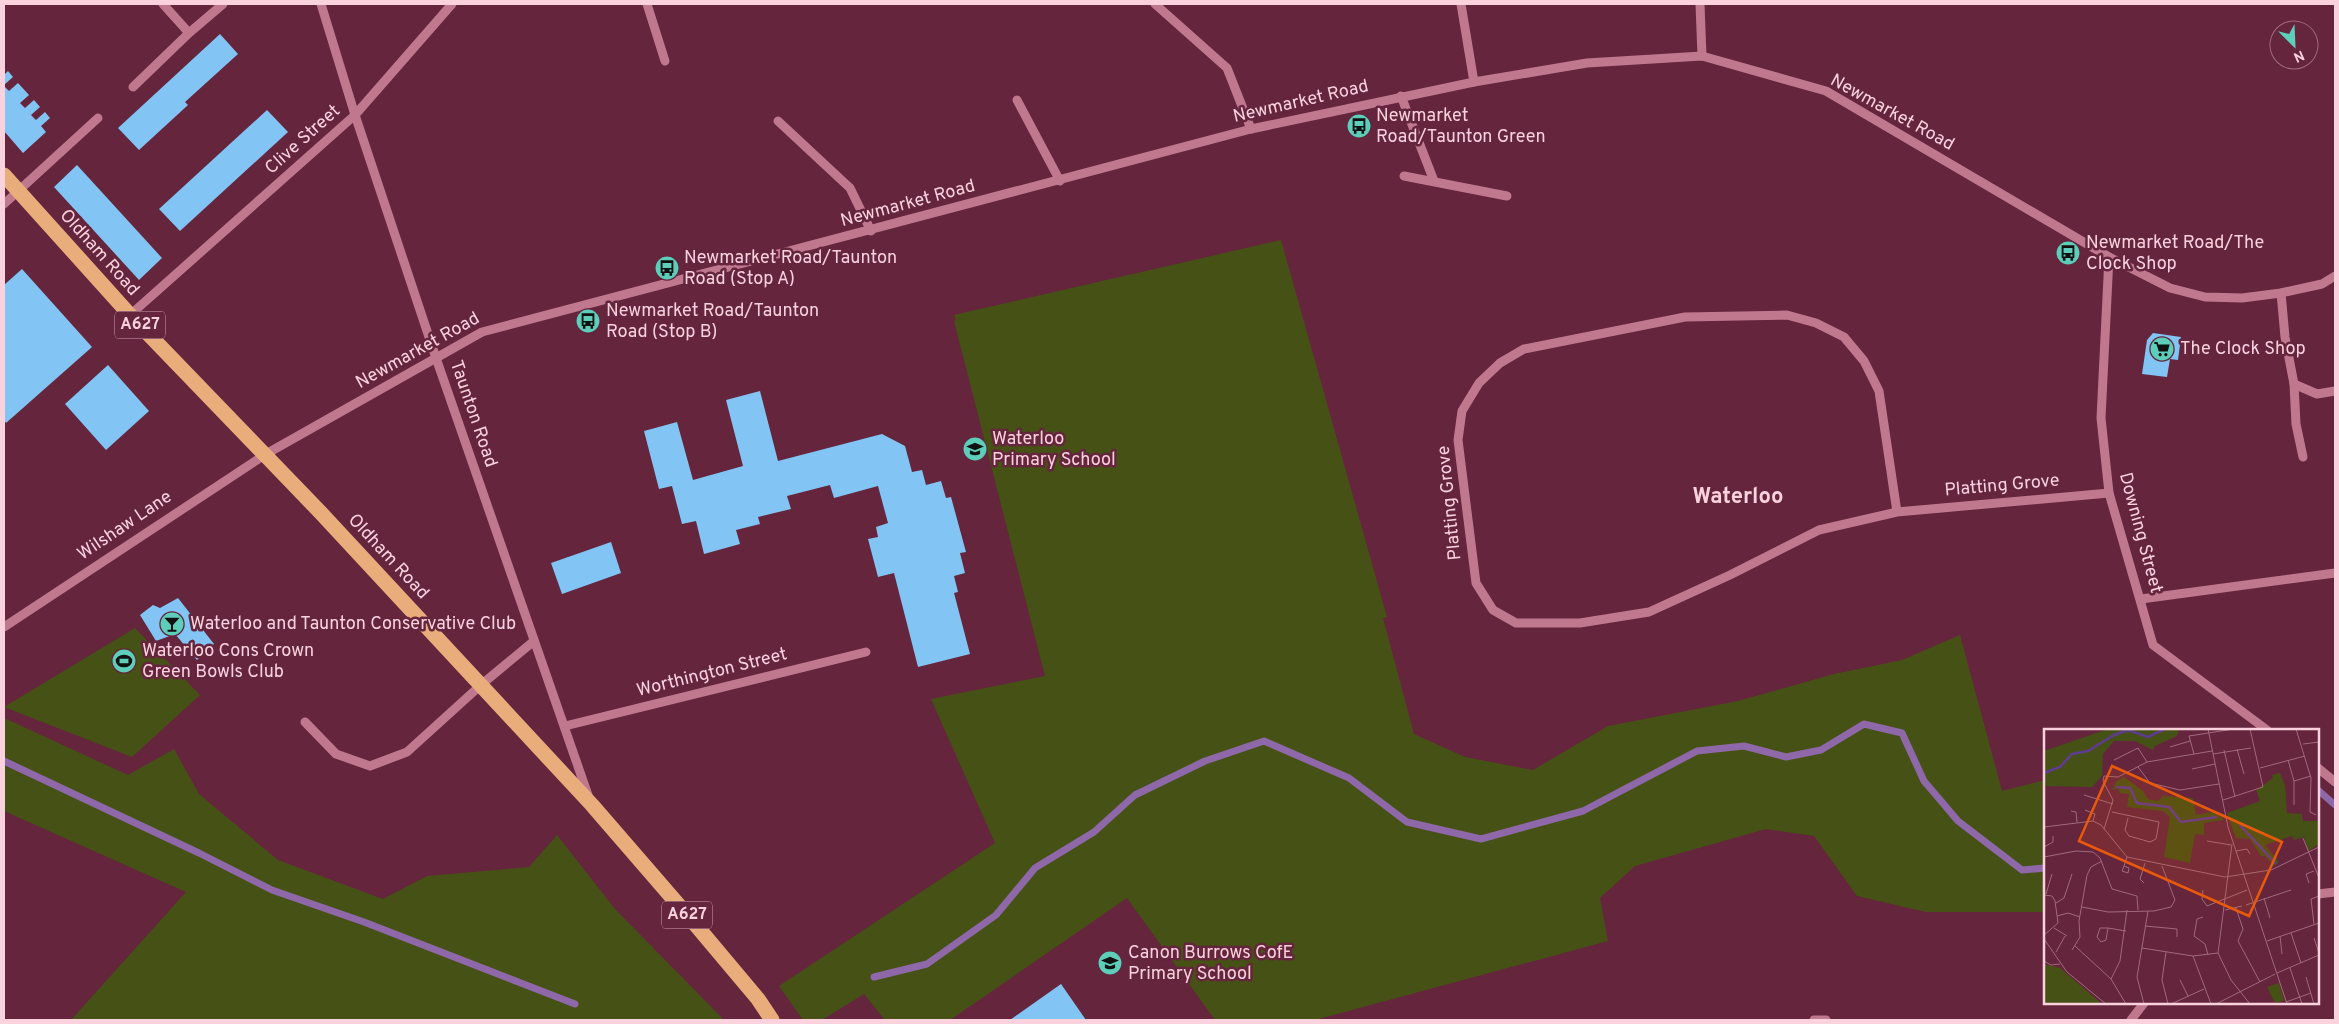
<svg xmlns="http://www.w3.org/2000/svg" width="2339" height="1024" font-family="Overpass,sans-serif">
<style>
.green{fill:#465215}
.lines{fill:none;stroke-linecap:round;stroke-linejoin:round}
.stream{stroke:#8e68a9;stroke-width:7}
.building{fill:#82c5f4}
.minor{stroke:#c0788f;stroke-width:9}
.highway{stroke:#e9ad7c;stroke-width:15}
.labels{text-anchor:middle;dominant-baseline:central;stroke-width:5;stroke-linejoin:round;paint-order:stroke}
.shield{fill:#64253d;stroke:#cd9ead;stroke-width:1}
.shield-label{font-size:16px;font-weight:bold;fill:#fad2dd}
.street-label{font-size:18px;fill:#fad2dd;stroke:#64253d}
.poi-label{font-size:18px;fill:#fad2dd;stroke:#64253d;text-anchor:start}
.district-label{font-size:22px;font-weight:bold;fill:#fad2dd;stroke:#64253d}
.inset-river{fill:none;stroke:#5f3b93;stroke-width:2.5}
.inset-road{fill:none;stroke:#a06a7d;stroke-width:1}
.view{fill:#e8590c;fill-opacity:0.15;stroke:#e8590c;stroke-width:2.5}
.inset-edge{fill:none;stroke:#fad2dd;stroke-width:2.5}
</style>
<rect width="100%" height="100%" fill="#64253d"/>
<!-- green -->
<g class="green">
<path d="M1281,240l106,377 -4,1 31,116 51,23 68,13 75,-44 130,-25 96,-27 68,-14 58,-25 42,156 43,-11v132h-119l-69,-16 -43,-60 -48,-7 -131,37 -35,32 8,43 -293,79h-100l-88,-122 -177,122h-65l-21,-26 -42,26h-19l-24,-34 216,-143 -64,-144 114,-23 -91,-355 2,-1 -2,-5z"/>
<path d="M135,628l65,67 -68,62 -128,-50z"/>
<path d="M4,718l124,57 46,-26 25,45 79,66 105,39 44,-23 102,-9 28,-32 58,74 109,111h-653l115,-128 -182,-81z"/>
</g>
<g class="lines">
<!-- stream -->
<g class="stream">
<path d="M4,761l195,92 73,37 92,32 211,82"/>
<path d="M2318,790l17,15"/>
<path d="M874,977l53,-13 69,-49 39,-47 59,-36 41,-37 70,-34 59,-20 85,37 58,44 74,17 102,-28 114,-60 47,-5 42,11 35,-7 43,-26 38,9 22,48 34,40 64,49 23,-2"/>
</g>
</g>
<!-- building -->
<g class="building">
<path d="M220,34l18,20 -53,48 3,3 -49,45 -21,-22z"/>
<path d="M8,71l5,6 -9,8v-10z"/>
<path d="M18,83l11,12 -9,8 5,5 9,-8 6,7 -9,8 5,5 9,-8 5,6 -9,8 5,6 -23,21 -19,-22v-45l5,5z"/>
<path d="M267,110l21,22 -108,99 -21,-22z"/>
<path d="M77,165l85,93 -23,22 -85,-93z"/>
<path d="M22,269l70,78 -86,76 -2,-3v-135z"/>
<path d="M2153,333l28,4 -3,23 -8,-1 -3,18 -25,-3 5,-34z"/>
<path d="M108,365l41,46 -43,39 -41,-46z"/>
<path d="M760,391l18,70 104,-27 23,12 7,26 10,-2 4,15 15,-4 5,17 5,-1 15,55 -6,1 5,20 -11,3 4,16 -4,1 16,61 -52,13 -24,-94 -16,4 -10,-38 10,-2 -2,-10 12,-4 -10,-37 -44,12 -4,-13 -43,11 4,13 -33,8 2,7 -24,6 4,14 -36,10 -8,-33 -14,3 -10,-38 -13,3 -15,-58 33,-9 16,58 50,-14 -17,-66z"/>
<path d="M611,542l10,31 -59,21 -11,-31z"/>
<path d="M178,598l36,46 -17,16 -22,-26 -19,7 -16,-26 13,-10 7,3z"/>
<path d="M1061,984l25,36h-76z"/>
</g>
<g class="lines">
<!-- minor -->
<g class="minor">
<path d="M163,4l26,29"/>
<path d="M321,4l34,111 81,243 153,440"/>
<path d="M647,4l18,57"/>
<path d="M1155,4l72,64 24,61"/>
<path d="M1461,4l13,78"/>
<path d="M1700,4l2,52"/>
<path d="M133,87l56,-54 34,-29"/>
<path d="M1401,96l33,85"/>
<path d="M1017,100l43,81"/>
<path d="M778,121l72,67 21,43"/>
<path d="M1404,176l103,20"/>
<path d="M4,204l94,-86"/>
<path d="M2109,257l-8,161 8,75 44,152 114,85"/>
<path d="M2281,293l4,44 9,47 23,10 18,-3"/>
<path d="M130,315l225,-200 97,-111"/>
<path d="M2294,384l2,40 7,33"/>
<path d="M1897,512l-18,-121 -15,-30 -20,-24 -28,-14 -29,-8 -102,2 -161,32 -24,14 -21,20 -17,28 -4,29 18,143 17,27 23,13h64l69,-11 81,-37 89,-45 78,-18 212,-19"/>
<path d="M2141,599l194,-26"/>
<path d="M4,627l262,-173 216,-122 769,-203 223,-47 113,-19 115,-7 124,35 283,166 61,31 35,9 37,1 39,-5 41,-9 13,-8"/>
<path d="M305,722l31,32 34,12 37,-14 75,-68 52,-43"/>
<path d="M565,726l301,-74"/>
<path d="M2318,768l17,14"/>
<path d="M2318,894l17,-2"/>
<path d="M1814,1020h12"/>
<path d="M2131,1020l13,-17"/>
</g>
<!-- highway -->
<path class="highway" d="M4,175l126,140 191,198 271,292 103,119 63,75 14,21"/>
</g>
<!-- icons -->
<defs>
<symbol id="bus-disc" viewBox="-11 -11 22 22"><circle r="9.5" fill="#5dceb9" stroke="#64253d"/><path d="M-5-6H5V4H4V6H2V4H-2V6H-4V4H-5ZM-3.5-4V0h7V-4ZM-3.5 1.2v1.5H-2V1.2ZM2 1.2v1.5H3.5V1.2Z" fill="#111"/></symbol>
<symbol id="supermarket-disc" viewBox="-11 -11 22 22"><circle r="9.5" fill="#5dceb9" stroke="#64253d"/><path d="M-6-5.5h2.5l.6 2H6L4.5 2H-2.5L-4.4-4H-6ZM-1.5 3.2a1.3 1.3 0 1 0 .1 0ZM3 3.2a1.3 1.3 0 1 0 .1 0Z" fill="#111"/></symbol>
<symbol id="school-disc" viewBox="-11 -11 22 22"><circle r="9.5" fill="#5dceb9" stroke="#64253d"/><path d="M0-5L7-2L0 1L-7-2ZM-4 1L0 2.5L4 1V4Q0 6-4 4Z" fill="#111"/></symbol>
<symbol id="bar-disc" viewBox="-11 -11 22 22"><circle r="9.5" fill="#5dceb9" stroke="#64253d"/><path d="M-6-5H6L.8 .8V4.5H3.5V6h-7V4.5H-.8V.8Z" fill="#111"/></symbol>
<symbol id="stadium-disc" viewBox="-11 -11 22 22"><circle r="9.5" fill="#5dceb9" stroke="#64253d"/><path d="M0-5a6.5 5 0 1 0 0 10a6.5 5 0 1 0 0-10ZM-3.5-1.8h7v3.6h-7Z" fill="#111"/></symbol>
</defs>
<g fill-rule="evenodd">
<use href="#bus-disc" x="1345" y="112" width="28" height="28"/>
<use href="#bus-disc" x="2054" y="239" width="28" height="28"/>
<use href="#bus-disc" x="653" y="254" width="28" height="28"/>
<use href="#bus-disc" x="574" y="307" width="28" height="28"/>
<use href="#supermarket-disc" x="2148" y="335" width="28" height="28"/>
<use href="#school-disc" x="961" y="435" width="28" height="28"/>
<use href="#bar-disc" x="158" y="610" width="28" height="28"/>
<use href="#stadium-disc" x="110" y="647" width="28" height="28"/>
<use href="#school-disc" x="1096" y="949" width="28" height="28"/>
</g>
<g class="labels">
<!-- shield labels -->
<g class="shield">
<rect x="115" y="311.5" width="50" height="27" rx="4"/>
<rect x="662" y="901.5" width="50" height="27" rx="4"/>
</g>
<g class="shield-label">
<text x="140" y="325">A627</text>
<text x="687" y="915">A627</text>
</g>
<!-- street labels -->
<g class="street-label">
<text transform="translate(1301 102) rotate(-13)">Newmarket Road</text>
<text transform="translate(1892 113) rotate(29)">Newmarket Road</text>
<text transform="translate(303 140) rotate(-42)">Clive Street</text>
<text transform="translate(908 204) rotate(-15)">Newmarket Road</text>
<text transform="translate(99 253) rotate(48)">Oldham Road</text>
<text transform="translate(418 351) rotate(-29)">Newmarket Road</text>
<text transform="translate(473 414) rotate(71)">Taunton Road</text>
<text transform="translate(2002 486) rotate(-5)">Platting Grove</text>
<text transform="translate(1450 503) rotate(-96)">Platting Grove</text>
<text transform="translate(125 526) rotate(-34)">Wilshaw Lane</text>
<text transform="translate(2140 533) rotate(75)">Downing Street</text>
<text transform="translate(388 557) rotate(47)">Oldham Road</text>
<text transform="translate(712 673) rotate(-14)">Worthington Street</text>
</g>
<!-- poi labels -->
<g class="poi-label">
<text x="1376" y="116">Newmarket<tspan x="1376" dy="21">Road/Taunton Green</tspan></text>
<text x="2086" y="243">Newmarket Road/The<tspan x="2086" dy="21">Clock Shop</tspan></text>
<text x="684" y="258">Newmarket Road/Taunton<tspan x="684" dy="21">Road (Stop A)</tspan></text>
<text x="606" y="311">Newmarket Road/Taunton<tspan x="606" dy="21">Road (Stop B)</tspan></text>
<text x="2180" y="349">The Clock Shop</text>
<text x="992" y="439">Waterloo<tspan x="992" dy="21">Primary School</tspan></text>
<text x="190" y="624">Waterloo and Taunton Conservative Club</text>
<text x="142" y="651">Waterloo Cons Crown<tspan x="142" dy="21">Green Bowls Club</tspan></text>
<text x="1128" y="953">Canon Burrows CofE<tspan x="1128" dy="21">Primary School</tspan></text>
</g>
<!-- district labels -->
<g class="district-label">
<text x="1738" y="497">Waterloo</text>
</g>
</g>
<!-- overview -->
<g transform="translate(2044 729)">
<rect width="275" height="275" fill="#64253d"/>
<path d="M64,0h71l-2,7 -22,10 -2,4 -18,-9h-21l-11,13 -1,22 -10,11 -48,-1v-35zM236,44l5,12 2,28 15,1 1,7h16v23l-11,7 -4,-14 -10,3 -2,-4 -27,9 14,17 -5,4 -9,-10h-4l-11,-17 -14,-1 -9,-25 33,-12 -4,-11 17,-12 -1,-3zM80,48l19,14 5,8 10,2 5,-5 30,2 3,17 21,-4 7,9 -20,3v12l-9,-1 -5,29 -26,-6 6,-40 -7,-6 -36,-4 2,-13 -9,-1 -2,-5 -6,2 5,-9zM0,235l16,4 42,36h-58z" fill="#465215"/>
<path d="M235,254l5,18 -9,2 -8,-16z" fill="#465215"/>
<path class="inset-river" d="M0,44l16,-6 12,-13 16,-3 26,-16 14,-5 20,7 17,-8M72,58l14,1 7,15 32,4 12,15 36,-5M196,96l36,39"/>
<path class="inset-road" d="M164,0l20,98 59,177M252,0l15,49 -1,34 6,3M259,15l16,-2M126,18l20,-6M193,20l7,25M180,21l11,47M150,25l-5,-18 45,-7M169,25l38,-6M70,31l24,-12 9,14M244,31l6,21v24M94,38l12,16 30,7 39,-6M216,39l45,-12M148,40l23,-5M250,52l17,-5M40,66l29,9M179,71l40,-13 -13,-58M41,81l10,4 -2,7M27,82l5,1 1,10M68,83l47,10 -3,17 -6,3 -21,-6 -4,-6 3,-12M0,98l49,-6 8,4 26,32 98,20 46,-7 48,-23M60,100l9,-29 -10,-19 1,-5 14,1 29,-15 65,-11M259,109l16,40M163,112l24,4M188,115l-14,109 13,27 19,24M0,118l9,-5v-6M192,122l11,-2 3,5M0,128l32,-6 17,1 7,6 12,31 25,7 1,14M80,137l5,2 -1,5 -6,-2 2,-5 3,-9M100,154l-4,-4 5,-16M265,154l-3,-9 8,-3M159,161l-1,9 5,7 40,-16M2,165l6,-20M0,166l8,1 3,5 3,22 -14,12M220,169l6,20M12,174l8,-5 8,-24M202,176l45,-15M38,178l26,5 46,-1 17,-4 4,-7 -13,-34M192,179l7,21 -5,12 22,41M181,181l17,-4M13,187l11,-3 12,4M159,188l-6,2 -3,17 11,8 3,11M270,195l-3,-25 8,-3M101,197l32,3v8M10,199l13,8M64,199l-2,12 -5,2 -4,-5 3,-9h8l18,3M247,204l10,30M236,207l2,18M270,209l5,15M0,210l23,33 39,32M223,212l52,-18M31,217l36,33 15,25M98,219l51,8 25,-3M28,221l8,-13 -1,-16 8,-46 4,-8 11,-6M12,223l9,-16M122,223l-4,28 6,24M149,227l18,48M0,232l7,4 9,-1M246,239l12,36M233,244l42,-18M262,248l8,27M67,250l9,-18 7,-51M136,251l8,16M242,273l25,-9M100,275l-7,-27 11,-66M127,275l33,-15M172,275l59,-30"/>
<path class="view" d="M68,37l170,76 -33,74 -170,-75z"/>
<rect width="275" height="275" class="inset-edge"/>
</g>
<!-- border -->
<rect width="2339" height="1024" fill="none" stroke="#fad2dd" stroke-width="10"/>
<!-- north arrow -->
<g transform="translate(2294 45) rotate(156)"><circle r="24" fill="#64253d" stroke="#a06a7d"/>
<path d="M0-4L9 19L0 12L-9 19Z" fill="#5dceb9"/>
<text y="-8" font-size="14" font-weight="bold" text-anchor="middle" fill="#fad2dd">N</text>
</g>
</svg>
